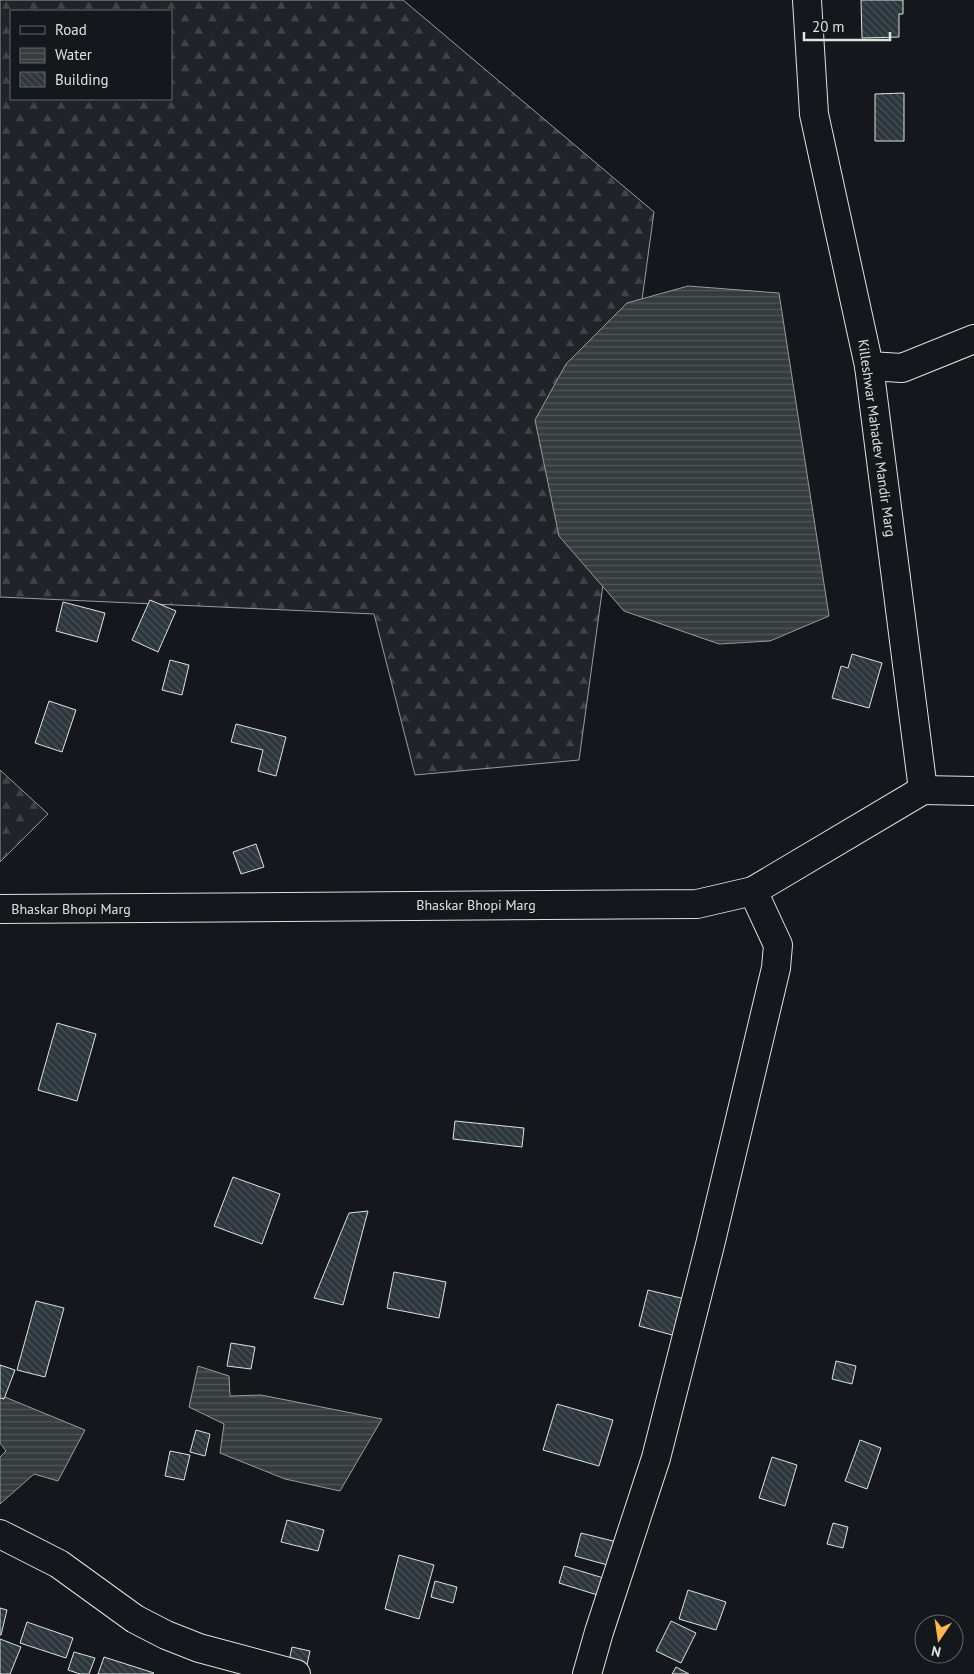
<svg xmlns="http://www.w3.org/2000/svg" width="974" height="1674" font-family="'PT Sans',sans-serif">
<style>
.forest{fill:url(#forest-firs);stroke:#939e99;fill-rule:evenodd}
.water{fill:url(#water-rules);stroke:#939e99}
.building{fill:url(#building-back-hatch);stroke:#d8e6dc}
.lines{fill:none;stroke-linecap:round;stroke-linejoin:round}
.minor-casing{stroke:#d8e6dc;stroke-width:30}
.minor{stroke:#14181c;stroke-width:28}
.labels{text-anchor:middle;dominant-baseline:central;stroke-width:4;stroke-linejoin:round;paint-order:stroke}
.street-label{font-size:14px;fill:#d8e6dc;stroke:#14181c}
</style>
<defs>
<pattern id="forest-firs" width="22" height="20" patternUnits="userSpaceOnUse" patternTransform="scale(1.25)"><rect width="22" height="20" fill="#202428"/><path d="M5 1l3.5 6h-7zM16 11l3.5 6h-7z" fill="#404447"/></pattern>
<pattern id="water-rules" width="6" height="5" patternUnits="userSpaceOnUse" patternTransform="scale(1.25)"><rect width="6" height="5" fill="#363b3e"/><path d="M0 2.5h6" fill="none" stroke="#525759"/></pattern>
<pattern id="building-back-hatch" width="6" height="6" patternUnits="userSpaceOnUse" patternTransform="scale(1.25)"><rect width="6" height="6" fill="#2c363c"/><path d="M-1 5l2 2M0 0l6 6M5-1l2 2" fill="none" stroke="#4a5358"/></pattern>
</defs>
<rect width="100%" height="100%" fill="#14181c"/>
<!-- forest -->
<g class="forest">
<path d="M0,0h403l251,212 -75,548 -164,15 -41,-161 -374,-17zM11,11h160v88h-160z"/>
<path d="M0,770l48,44 -48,48z"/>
</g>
<!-- water -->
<g class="water">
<path d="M688,286l91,7 50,323 -59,25 -51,3 -95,-33 -65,-75 -24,-116 31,-56 61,-61z"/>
<path d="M198,1366l31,10 1,20 31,-1 121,24 -42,72 -55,-12 -65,-26 4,-29 -35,-17z"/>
<path d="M0,1395l85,35 -27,51 -24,-7 -34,30v-47l6,-6 -6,-8z"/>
</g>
<!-- building -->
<g class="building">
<path d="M861,0h42v14h-4v23l-37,1z"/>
<path d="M904,93v48h-29v-47z"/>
<path d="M150,600l26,11 -18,41 -26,-12z"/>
<path d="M63,602l42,11 -8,29 -41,-11z"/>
<path d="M852,654l30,9 -13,45 -37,-10 9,-32 7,2z"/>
<path d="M170,660l19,5 -7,30 -20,-5z"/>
<path d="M49,701l27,9 -14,42 -27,-9z"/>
<path d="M236,724l50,13 -10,39 -18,-5 5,-21 -32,-8z"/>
<path d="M256,844l8,23 -23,7 -8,-22z"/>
<path d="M57,1023l39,11 -19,67 -39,-11z"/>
<path d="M455,1121l69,7 -2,19 -69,-8z"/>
<path d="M233,1177l47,17 -18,50 -48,-18z"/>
<path d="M368,1211l-25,94 -29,-7 35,-85z"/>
<path d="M394,1272l52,10 -7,36 -52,-10z"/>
<path d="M648,1290l37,9 -9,37 -37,-10z"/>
<path d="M36,1301l28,7 -19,69 -28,-7z"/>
<path d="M231,1343l24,4 -4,22 -24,-3z"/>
<path d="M836,1361l20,5 -4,18 -20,-5z"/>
<path d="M0,1365l15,5 -11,29 -4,-1z"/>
<path d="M557,1404l56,16 -14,46 -56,-16z"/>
<path d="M196,1430l14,4 -5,22 -15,-4z"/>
<path d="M860,1440l21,8 -14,41 -22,-8z"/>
<path d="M170,1451l20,4 -6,25 -19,-4z"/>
<path d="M772,1457l25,8 -12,41 -26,-8z"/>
<path d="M287,1520l37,10 -6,21 -37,-9z"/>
<path d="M833,1523l15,4 -5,21 -16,-4z"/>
<path d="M581,1533l36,9 -6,24 -36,-10z"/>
<path d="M399,1555l35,10 -15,54 -34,-10z"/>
<path d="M564,1566l46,14 -6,17 -45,-14z"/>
<path d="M435,1581l22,6 -4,16 -22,-6z"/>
<path d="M688,1590l38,12 -10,28 -37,-11z"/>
<path d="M0,1608l7,2 -6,25h-1z"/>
<path d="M671,1621l25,12 -15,30 -25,-12z"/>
<path d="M27,1622l46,16 -7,20 -46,-15z"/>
<path d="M0,1639l21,8 -11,27h-10z"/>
<path d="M292,1647l18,4 -5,23 -18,-4z"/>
<path d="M74,1652l21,6 -6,16h-9l-12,-4z"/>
<path d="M104,1657l50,16 -1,1h-55z"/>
<path d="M676,1667l13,7h-17z"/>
</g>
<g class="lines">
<defs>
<g id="minor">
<path d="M807,0l7,114 55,252 54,424"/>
<path d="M869,366l33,2 72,-29"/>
<path d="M923,790l51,1"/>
<path d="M0,909l697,-5 56,-13 170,-101"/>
<path d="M0,1534l59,30 76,55 31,16 33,13 97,26"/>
<path d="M587,1674l12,-42 57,-174 54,-213 66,-277 2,-23 -25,-54"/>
</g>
</defs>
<!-- minor casing -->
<use href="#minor" class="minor-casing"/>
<!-- minor -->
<use href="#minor" class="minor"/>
</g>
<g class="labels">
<!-- street labels -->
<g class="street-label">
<text transform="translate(877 438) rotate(82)">Killeshwar Mahadev Mandir Marg</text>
<text x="476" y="905">Bhaskar Bhopi Marg</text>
<text x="71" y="909">Bhaskar Bhopi Marg</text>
</g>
</g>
<!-- legend -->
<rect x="10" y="10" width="162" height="90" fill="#14181c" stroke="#626a69"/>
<rect x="20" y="26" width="25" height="8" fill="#14181c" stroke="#626a69"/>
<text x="55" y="35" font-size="15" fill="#d8e6dc">Road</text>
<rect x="20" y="48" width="25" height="15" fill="url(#water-rules)" stroke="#626a69"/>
<text x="55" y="60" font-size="15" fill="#d8e6dc">Water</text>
<rect x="20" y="72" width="25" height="15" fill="url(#building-back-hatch)" stroke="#626a69"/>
<text x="55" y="85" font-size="15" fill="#d8e6dc">Building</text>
<!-- north arrow -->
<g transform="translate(939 1639) rotate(193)"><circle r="24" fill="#14181c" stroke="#626a69"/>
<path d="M0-4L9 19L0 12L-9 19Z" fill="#ffb74d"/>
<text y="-8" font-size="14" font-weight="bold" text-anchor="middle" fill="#d8e6dc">N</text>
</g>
<!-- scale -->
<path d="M804 32v8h86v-8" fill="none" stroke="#d8e6dc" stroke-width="2.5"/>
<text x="812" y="32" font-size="15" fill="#d8e6dc" stroke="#14181c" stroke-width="4" paint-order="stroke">20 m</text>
</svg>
